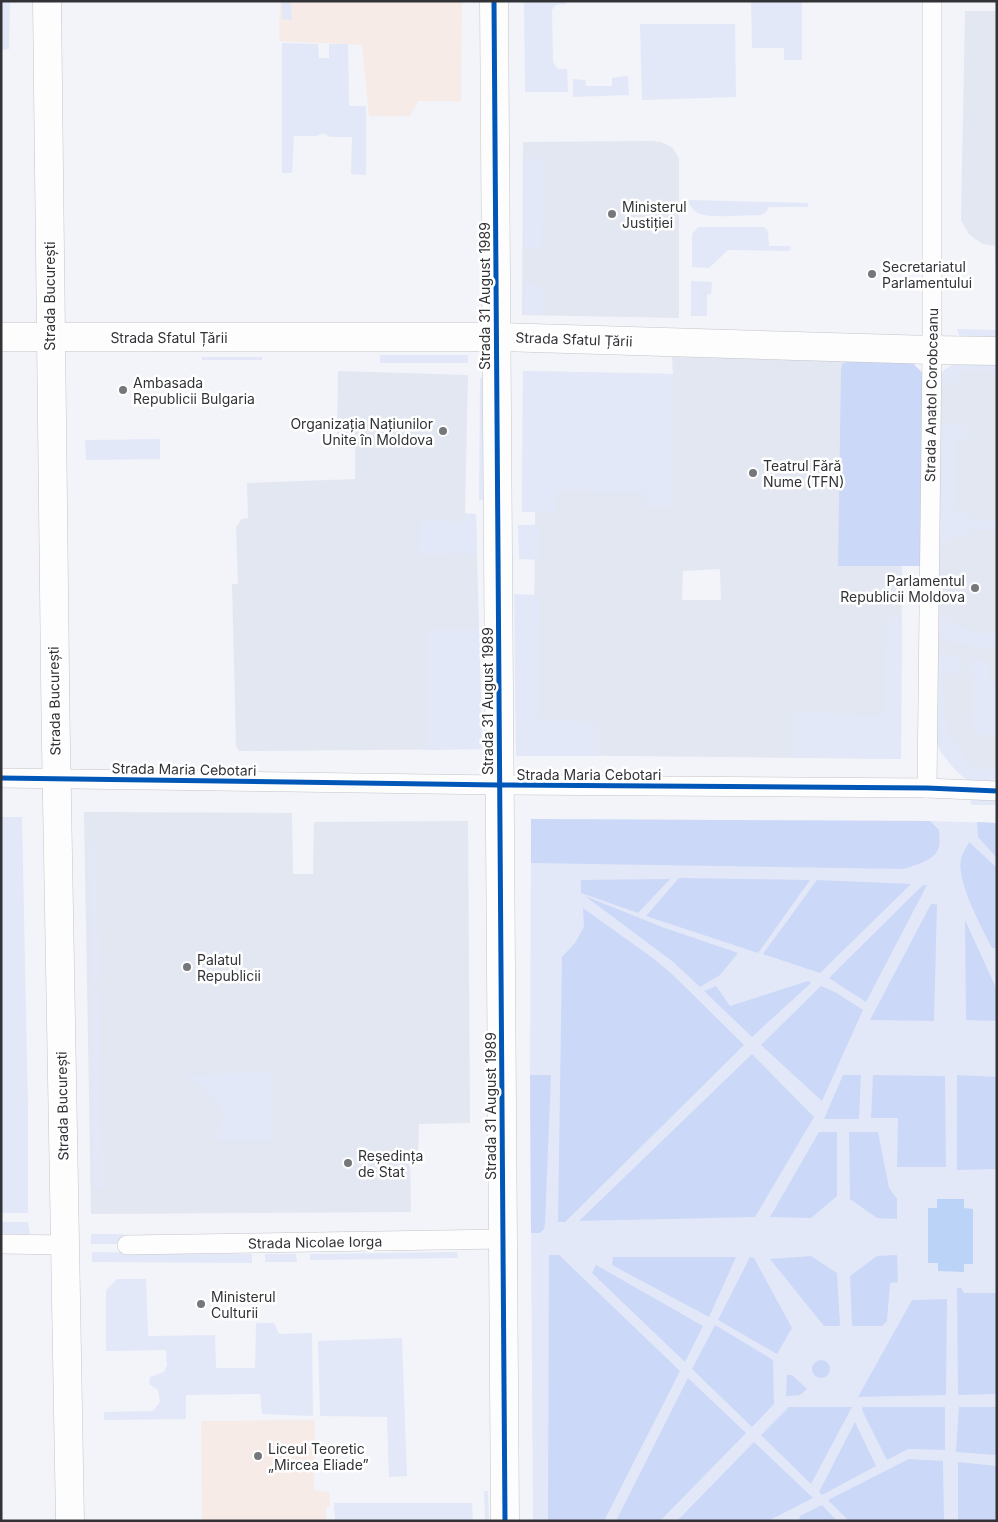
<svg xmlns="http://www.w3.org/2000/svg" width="998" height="1522" font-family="Inter,sans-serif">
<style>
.built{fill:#e3e7f2;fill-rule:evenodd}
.education{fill:#f7ebe7}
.green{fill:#e2e8f8}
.forest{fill:#ccd8f7}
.water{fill:#bbd3f7}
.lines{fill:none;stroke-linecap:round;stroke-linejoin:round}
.street-casing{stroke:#c3c5c9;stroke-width:20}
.secondary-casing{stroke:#c3c5c9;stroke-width:29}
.street{stroke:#fdfdfe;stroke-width:19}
.secondary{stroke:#fdfdfe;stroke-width:28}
.cycleway-casing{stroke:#fff;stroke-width:8}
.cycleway{stroke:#0057b8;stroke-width:5}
.poi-dot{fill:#75777b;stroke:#fff;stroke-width:2}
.labels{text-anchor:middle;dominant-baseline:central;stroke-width:5;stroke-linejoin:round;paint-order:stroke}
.poi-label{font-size:14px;fill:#323337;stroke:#fff;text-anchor:start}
.street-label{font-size:14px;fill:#323337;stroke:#fff}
</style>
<rect width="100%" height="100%" fill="#f2f4f9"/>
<!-- built -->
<g class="built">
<path d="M965,11h32v308l-2,-73 -12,-2 -8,-5 -7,-6 -7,-13z"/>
<path d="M651,141l10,1 12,6 6,11v159l-157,-3 1,-173z"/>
<path d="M672,357l178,3 68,8 3,3 -19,195 -1,193 -368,-4 2,-243h-13l1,-141 150,3zM720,569l1,31h-39l1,-29z"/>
<path d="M997,362v423l-31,-6 -9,-8 -17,-20 -5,-16 2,-307 5,-55 10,-8z"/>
<path d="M338,371l130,4 -3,138 11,1 6,235 -243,2 -3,-5 -4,-162h6l-2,-57 6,-8 6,-1 -1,-35 108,-4v-31h-18z"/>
<path d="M84,812l208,1 1,61h20l1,-52 154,-1 2,302 -51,1 -1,33h-8l1,55 -320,2z"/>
</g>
<!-- education -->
<g class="education">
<path d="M280,1h182l-1,100h-43l-8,15h-41l-7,-71 -83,-4z"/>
<path d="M315,1420l-1,70 15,2 1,14 -4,1v14h-124l-1,-100z"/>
</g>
<!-- green -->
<g class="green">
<path d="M1,1h9l-1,48 -8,1z"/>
<path d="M282,1h9l1,19 -10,-1z"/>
<path d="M524,1h42v3l-11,1 -3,5 1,52 5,7h9l1,23h-43z"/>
<path d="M751,1h51v59h-18v-12h-32z"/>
<path d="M640,24h95l1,73 -94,3z"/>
<path d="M282,43l36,1 1,14h10v-14h19l1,62h17v69l-15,-1 1,-37h-22l-7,-4 -6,3h-23l-2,37h-10z"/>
<path d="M628,76l1,19 -56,2v-18l12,1 1,6h26v-8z"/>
<path d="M525,158h18l-1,91 -17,-1z"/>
<path d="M688,200l120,3v4h-39l-4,6 -5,2c-18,0 -39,3 -56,0 -8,-1 -14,-8 -16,-15z"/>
<path d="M698,227h66l4,4 1,15h21l1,4 -4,1 -59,-1 -19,18 -17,-1v-33z"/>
<path d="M691,281l21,1 -1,12 -4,1v21h-16z"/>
<path d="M525,283l12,1 6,7v22h-18z"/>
<path d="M957,329l40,1v12l-37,-4z"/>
<rect x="380" y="355" width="88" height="8"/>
<rect x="202" y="357" width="60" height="3"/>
<path d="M997,362v10l-33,-1 -6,5v8l-19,-3c3,-24 41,-18 58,-19z"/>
<path d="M523,371l150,3 -1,133h-25l-1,-14 -89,-2 -1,21h-34z"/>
<path d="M480,378h4v122h-5z"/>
<path d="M958,423l7,2 4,5v9l-15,-1v71l12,2 10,9 21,1v9h-26l1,5 -22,3v5l-14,3 3,-120z"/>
<path d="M160,439v20l-74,1 -1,-20z"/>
<path d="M465,514h11l1,40 -59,1 1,-35 45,2z"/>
<path d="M518,525h22l1,35 -22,-1z"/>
<path d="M514,594l26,1 -2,125 61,2v34h-83z"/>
<path d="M935,615l17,3v7l20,3 1,5h22c0,7 2,14 -7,16l-41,-6 -10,-9z"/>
<path d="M887,617l15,1 -1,141 -109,-2 1,-46 91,5z"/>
<path d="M479,628l3,121 -56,1v-121z"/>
<path d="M938,653l18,3 3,3 -1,16 -16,-1 2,42 6,18 23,35h24v16c-5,0 -11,1 -16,0 -20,-3 -36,-26 -45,-43z"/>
<path d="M972,657l15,3 3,7v17h7v51h-20l-4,-4 1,-54 -4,-1c-3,-5 -2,-15 2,-19z"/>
<path d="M970,798l27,1v6h-26z"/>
<path d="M1,817h21l6,291v105h-27z"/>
<path d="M531,819l399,2 67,2v698h-464l-3,-446z"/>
<path d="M89,841l7,2 3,138 -7,1z"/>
<path d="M92,987l7,1 4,201 -8,-1z"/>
<path d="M273,1072v68h-57l2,-13 7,-10 -8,-16 -32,-26z"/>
<path d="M1,1222h27l2,12h-29z"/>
<rect x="91" y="1234" width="32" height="10"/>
<path d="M92,1252l160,2v9l-160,-1z"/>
<path d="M457,1252l1,6 -148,2v-6z"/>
<path d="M265,1254h31l1,8h-32z"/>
<path d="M117,1279h29l2,57 67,-1 1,33h39l1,-45h18l5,11 33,-1 1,83 -51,-2 -2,-20 -74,1v24l-82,1v-8l49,-1 7,-9 -2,-12 -9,-6 1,-7 14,-5 3,-7 -1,-15 -60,1v-61z"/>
<path d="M402,1338l5,138 -18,1 -2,-60 -67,-1 -2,-75z"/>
<path d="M484,1491h4l1,30h-4z"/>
<path d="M334,1503h138l1,18h-138z"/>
</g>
<!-- forest -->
<g class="forest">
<path d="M850,360l62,2 11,12 -1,192h-84l3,-195 1,-7z"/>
<path d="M531,819l399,2 9,9c0,5 1,12 0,17 -4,14 -24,18 -35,22l-373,-6z"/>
<path d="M977,822l20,1v35l-19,-21z"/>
<path d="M969,842l28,26v80h-5c-10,-20 -36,-67 -31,-89 1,-6 6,-12 8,-17z"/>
<path d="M679,878l131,2 -52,73 -112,-37z"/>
<path d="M670,879l-32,34 -57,-20v-13z"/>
<path d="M817,880l94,4 -91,89 -57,-19z"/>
<path d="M923,885h4l-61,117 -37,-24z"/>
<path d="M585,896l77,31 76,26 -18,22 -20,12 -28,-26z"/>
<path d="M931,904h6l-3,117 -64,-1z"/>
<path d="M583,908l71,51 20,17 70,69 -179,177h-7l4,-265 13,-14 9,-16z"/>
<path d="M965,920l32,70v31l-31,-1z"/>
<path d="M808,981l3,2 -59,54 -48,-46 12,-5 14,20z"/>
<path d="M821,986l14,6 28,18 -41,91 -61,-56z"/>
<path d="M752,1054l62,63 -59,100 -176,4z"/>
<path d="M530,1075h21l-6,149 -1,5 -4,4h-9z"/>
<path d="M843,1075h18l-2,44h-35z"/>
<path d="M873,1075l72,1 1,91h-49l1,-49h-27z"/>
<path d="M957,1075l40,2v92l-40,1z"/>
<path d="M819,1132h18v64l-26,22 -41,-1z"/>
<path d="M849,1132h29l11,56 8,11v20l-20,-1 -27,-19z"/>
<path d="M549,1255h10l121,116 -76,150h-56z"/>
<path d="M811,1256l26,17 3,53h-16l-54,-67z"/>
<path d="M877,1256l20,-1 1,27 -8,1 -3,38 -5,5h-30l-2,-50z"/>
<path d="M613,1257h123l-27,60 -97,-52z"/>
<path d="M750,1257l4,1 38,70 -15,26 -59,-34z"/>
<path d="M596,1265l107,61 -18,36 -93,-89z"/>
<path d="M957,1288h4l3,5h33v101l-39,1z"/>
<path d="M947,1299l-1,96 -88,2 54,-97z"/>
<path d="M715,1325l58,35 1,44 -22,23 -60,-58z"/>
<circle cx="821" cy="1369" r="9"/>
<path d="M787,1375h5l15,14 -7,6 -14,1z"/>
<path d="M688,1378l58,55 -86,88h-44z"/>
<path d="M789,1407h63l-41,77 -50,-49z"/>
<path d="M863,1407h82v43l-37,-1 -21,11 -25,-50z"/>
<path d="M959,1407h38v48l-41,-3z"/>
<path d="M855,1422l21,44 -54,29 -3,-3z"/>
<path d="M754,1442l59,56 -45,23h-91z"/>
<path d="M909,1459l34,2 1,60h-95l-21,-21z"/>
<path d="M958,1462l39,4v55h-39z"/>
<path d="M822,1505l15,16h-38l1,-5z"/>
</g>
<!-- water -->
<path class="water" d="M937,1199h27v9l9,1v55h-9v8l-26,-1v-8h-10v-55h9z"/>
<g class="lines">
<defs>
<g id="street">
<path d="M1,778l498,7 428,3 70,3"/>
<path d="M927,788l5,-438v-349"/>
<path d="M1,1244l63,1"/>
<path d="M127,1245l376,-6"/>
</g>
<g id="secondary">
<path d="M47,1c3,507 14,1013 23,1520"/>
<path d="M494,1l11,1520"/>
<path d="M1,337h495l436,13 65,1"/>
</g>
</defs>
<!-- street casing -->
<use href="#street" class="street-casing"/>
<!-- secondary casing -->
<use href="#secondary" class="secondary-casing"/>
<!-- street -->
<use href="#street" class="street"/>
<!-- secondary -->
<use href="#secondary" class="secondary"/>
<defs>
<g id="cycleway">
<path d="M494,1l11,1520"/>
<path d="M1,778l498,7 428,3 70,3"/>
</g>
</defs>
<!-- cycleway casing -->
<use href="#cycleway" class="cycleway-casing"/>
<!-- cycleway -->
<use href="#cycleway" class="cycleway"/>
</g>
<!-- markers -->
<g class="poi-dot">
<circle cx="612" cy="214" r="5"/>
<circle cx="872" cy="274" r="5"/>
<circle cx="123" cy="390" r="5"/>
<circle cx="443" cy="431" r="5"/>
<circle cx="753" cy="473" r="5"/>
<circle cx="975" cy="588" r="5"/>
<circle cx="187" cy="967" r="5"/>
<circle cx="348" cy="1163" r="5"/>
<circle cx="201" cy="1304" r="5"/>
<circle cx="258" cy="1456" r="5"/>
</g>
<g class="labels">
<!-- poi labels -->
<g class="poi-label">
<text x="622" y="206">Ministerul<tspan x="622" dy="16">Justiției</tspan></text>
<text x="882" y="266">Secretariatul<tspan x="882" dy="16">Parlamentului</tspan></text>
<text x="133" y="382">Ambasada<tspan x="133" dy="16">Republicii Bulgaria</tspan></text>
<text x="433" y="423" text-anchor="end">Organizația Națiunilor<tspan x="433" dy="16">Unite în Moldova</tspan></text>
<text x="763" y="465">Teatrul Fără<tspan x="763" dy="16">Nume (TFN)</tspan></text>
<text x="965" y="580" text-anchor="end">Parlamentul<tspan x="965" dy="16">Republicii Moldova</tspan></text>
<text x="197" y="959">Palatul<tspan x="197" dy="16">Republicii</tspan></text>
<text x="358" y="1155">Reședința<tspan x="358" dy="16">de Stat</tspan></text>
<text x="211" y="1296">Ministerul<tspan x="211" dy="16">Culturii</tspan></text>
<text x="268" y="1448">Liceul Teoretic<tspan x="268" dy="16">„Mircea Eliade”</tspan></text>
</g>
<!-- street labels -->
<g class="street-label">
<text transform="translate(49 296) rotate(-90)">Strada București</text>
<text transform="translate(484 296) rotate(-90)">Strada 31 August 1989</text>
<text x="169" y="337">Strada Sfatul Țării</text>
<text transform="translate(574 339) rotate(2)">Strada Sfatul Țării</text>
<text transform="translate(931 395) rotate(-89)">Strada Anatol Corobceanu</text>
<text transform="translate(54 701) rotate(-91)">Strada București</text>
<text transform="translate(487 701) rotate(-90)">Strada 31 August 1989</text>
<text transform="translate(184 769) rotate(1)">Strada Maria Cebotari</text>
<text x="589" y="774">Strada Maria Cebotari</text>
<text transform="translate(62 1106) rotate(-91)">Strada București</text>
<text transform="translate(490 1106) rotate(-90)">Strada 31 August 1989</text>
<text transform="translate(315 1242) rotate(-1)">Strada Nicolae Iorga</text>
</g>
</g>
<!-- border -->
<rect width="998" height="1522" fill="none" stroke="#323337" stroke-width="5"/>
</svg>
